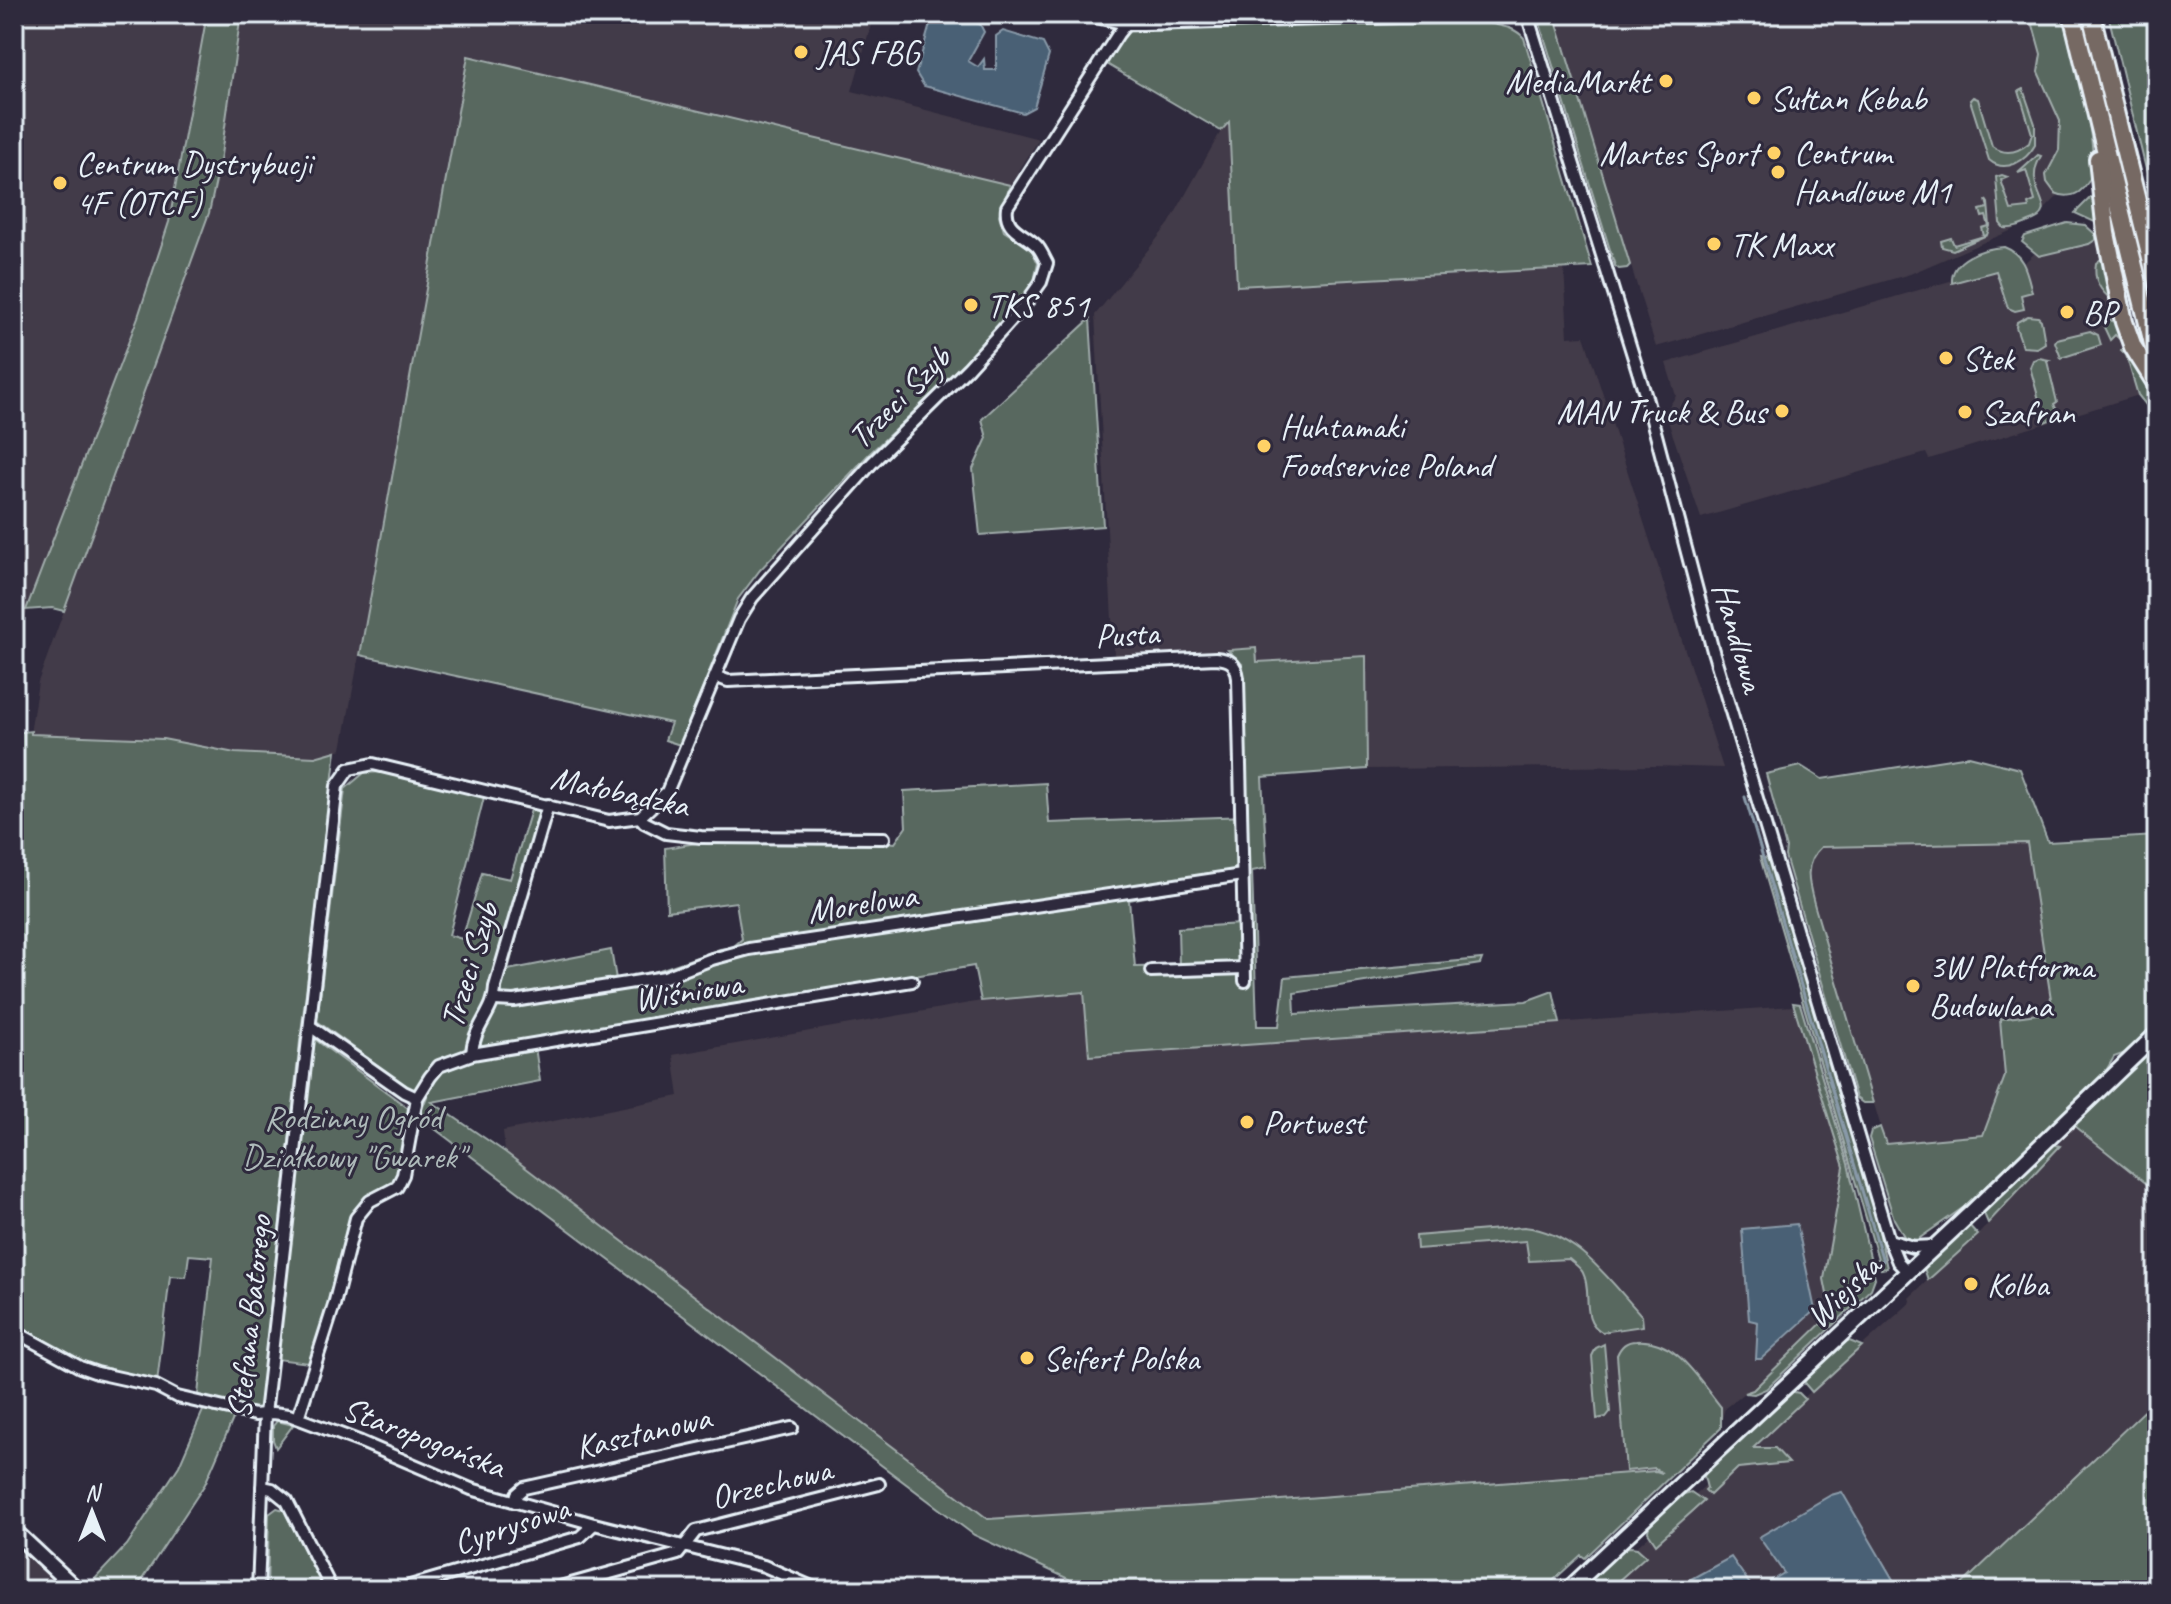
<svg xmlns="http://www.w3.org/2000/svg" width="2171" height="1604" font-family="Caveat,sans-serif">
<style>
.built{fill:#433b48}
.green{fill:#58675e;stroke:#a0acab;stroke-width:2;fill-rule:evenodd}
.water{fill:#4a6075;stroke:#899aa9;stroke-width:2}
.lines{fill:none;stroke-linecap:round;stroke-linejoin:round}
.stream{stroke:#899aa9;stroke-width:3}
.minor-casing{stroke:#e8f1f8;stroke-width:16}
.tertiary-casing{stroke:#e8f1f8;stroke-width:20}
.primary-casing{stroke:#e8f1f8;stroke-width:22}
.minor{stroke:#2f2a3d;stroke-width:10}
.tertiary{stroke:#2f2a3d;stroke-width:14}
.primary{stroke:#766964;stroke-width:16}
.poi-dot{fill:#ffd166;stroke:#2f2a3d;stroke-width:3}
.labels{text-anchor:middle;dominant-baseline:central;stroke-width:6;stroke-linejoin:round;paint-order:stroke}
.poi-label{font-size:34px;fill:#e8f1f8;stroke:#2f2a3d;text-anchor:start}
.street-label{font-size:34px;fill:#e8f1f8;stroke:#2f2a3d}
.park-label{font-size:34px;fill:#aebaba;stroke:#2f2a3d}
</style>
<rect width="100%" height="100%" fill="#2f2a3d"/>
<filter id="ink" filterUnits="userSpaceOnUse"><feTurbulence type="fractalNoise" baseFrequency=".0125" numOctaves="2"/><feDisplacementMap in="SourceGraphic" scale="16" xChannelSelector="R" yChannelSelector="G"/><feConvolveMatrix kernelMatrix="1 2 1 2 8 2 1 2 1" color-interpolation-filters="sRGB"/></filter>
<g filter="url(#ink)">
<!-- built -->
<g class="built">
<path d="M14,14h193l-38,208 -31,95 -124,330z"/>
<path d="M241,14h633l-22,77 187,48 -29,46 -542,-129 -126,693 -27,8 -80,-4 -72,-14 -133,-5 8,-52 171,-469 11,-51z"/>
<path d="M1553,14h482l49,156 -51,51 -123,53 -254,73z"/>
<path d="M1229,121l8,165 327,-19 4,70 16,-1 139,432 -68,-2 -288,3 -1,-113 -109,6 -1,-14 -142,7 -19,-340 74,-91 52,-93z"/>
<path d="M2100,239l39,156 -210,64 -3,-6 -225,65 -36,-106 11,-16 -10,-33 343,-99 11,46 4,-2 -4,-13 11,-3 -7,-29 10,-9 9,1z"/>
<path d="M2027,843l26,170 -53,6 5,57 -22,59 -97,9 -71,-237 -7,-29 1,-17 12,-14z"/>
<path d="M1084,992l6,64 703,-50 51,161 -20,112 8,35 -79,76 -9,3 -19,15 -5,18 -53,49 -11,-4 -441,34 -227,14 -483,-367 -2,-21 176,-35 -6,-41 308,-54z"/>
<path d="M2074,1126l83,66v207l-201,191h-337l-14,-15 306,-273 -2,-4 19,-18 -4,-13 54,-32z"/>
<path d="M14,1545l21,17 30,28h-51z"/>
</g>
<!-- green -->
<g class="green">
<path d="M207,14h34l-21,148 -11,51 -145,398 -12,-3 -26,2 112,-293 31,-95z"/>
<path d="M1537,14h17l76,251 -3,3 -8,1 -4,-3z"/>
<path d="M2030,14h32c9,37 36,122 30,158 -1,8 -7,15 -13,20 -8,5 -15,5 -24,1l-8,-11 -1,-7 13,-25 1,-29 -22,-49 3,-18z"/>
<path d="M2079,14h6l65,263 7,30v26z"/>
<path d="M2108,14h49v200z"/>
<path d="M1479,19c16,9 32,4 45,19l68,229 -355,19 -8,-164 -8,9 -116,-68 17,-31z"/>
<path d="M468,56l542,129 -11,30 5,16 27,18 7,14 -4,18 -44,60 -121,113 -109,116 -22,29 -58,146 -15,-5 6,-17 -311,-68z"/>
<path d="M2023,89l12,35v21c-9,16 -30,29 -46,15l-19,-60 3,-3 5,2 14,47c13,10 25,7 37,-3l3,-9 -13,-43z"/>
<path d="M2038,155l3,1c-22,36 25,53 -12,66 -9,4 -16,7 -25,6l-4,-5 -4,-46 6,-2 6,2 -7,3 10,30 18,-2 -1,-4 7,-3 -9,-31 -8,3z"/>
<path d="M2093,195l4,3 2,26 -24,-11z"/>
<path d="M1986,200l2,3 2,23 -3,9 -34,15 -11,-3 -1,-6 10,-3 3,7 30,-9 -2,-8 7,-2 -3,-10 -4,1 -2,-7 8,-2z"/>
<path d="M2067,223l18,2 10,9v6l-6,4 -50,12 -17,-14 3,-6z"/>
<path d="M2004,247c21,8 23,26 28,45l-11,3 3,14 -9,2 -7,-3 -12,-37 -44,12c-2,-24 31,-35 52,-36z"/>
<path d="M2101,259l3,2 9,40c-13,-10 -20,-21 -17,-38z"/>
<path d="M2028,316l10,1 3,3 4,23 -8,5 -14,-1 -7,-20 1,-5z"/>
<path d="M2106,318c21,6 49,68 51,90 1,8 0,17 0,25l-6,-22 -13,-16 -12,-40 -5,-5 5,-5 -11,-10 -5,5 -7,-15z"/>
<path d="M1090,319l13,207 -123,9 -7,-66 14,-31 -5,-19z"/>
<path d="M2090,331l8,4 3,10 -40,13 -6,-16 2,-3z"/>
<path d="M2039,358l10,2 -2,1 10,41 -3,2 5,12 -14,6 -15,-55 3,-7z"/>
<path d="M1256,648l1,14 109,-6 1,113 -105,8 5,91 -15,3 5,155h22l6,-49 197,-18 -2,5 -186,29 1,21 231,-13 27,-10 7,32 -471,33 -5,-64 -103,9 -7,-35 -440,74 6,41 -108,21 73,50 483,367 227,-14 441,-34 6,2 -7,-5 -29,3 -9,-116c4,-9 9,-14 19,-14 40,-4 63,39 85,66v21l-136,130 -4,-3 -38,35h-451l-118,-55 -555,-418 9,-23 -4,-9 -8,5 -7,-2 -92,-67 28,-232 19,-16 18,-1 102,25 -35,138 13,4 20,-66 28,6 21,-69 18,3 -41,157 103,-20 5,29 35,-6 69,-24 13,-2 9,-8 -6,-37 -69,9 -2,-63 38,-6 165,-2 27,3 11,-16 -2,-36 142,-8 3,40 198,-7 -4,-151 -15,-15zM1239,880l1,44 -62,4 1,38 -44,1 -6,-67z"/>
<path d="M31,731v3l132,5 72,14 80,4 21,-6 -36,290 -35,319 -3,58 -26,-6 -31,72 -70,106h-38l-6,-7 36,-38 52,-79 26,-60 -8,-2 16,-147 -24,-2 -3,22 -16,-1 -13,107 -72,-18 -71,-39v-593z"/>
<path d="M1969,756l51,13 28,73 109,-6v187l-29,29 -14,5 -10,17 -140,133 -47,33 -12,-2 -11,-19 -25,-81 2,-7 9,-4 6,17 97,-9 22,-59 -5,-57 53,-7 -26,-169 -206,4c-19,17 -12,38 -6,60l58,196h-10l-7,-5 -71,-242 1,-8 -20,-74 35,-8 21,13z"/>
<path d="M1760,857l9,2 102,335 16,74 -6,1z"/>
<path d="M1793,1003l7,1 48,160 27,114 -4,11 -105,100 -12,5 -10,-1 9,-3 78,-76 -7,-35 20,-112z"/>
<path d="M309,1035l103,76 -12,73 -44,34 -39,146 -41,-5z"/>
<path d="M2157,1045v147l-83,-66z"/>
<path d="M2053,1144l7,2 -72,77 -6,-14z"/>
<path d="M1967,1223l11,12 -50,45 -5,-15z"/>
<path d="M1524,1227c54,6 84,52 118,89l1,10 -41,6c-23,-13 -9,-40 -19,-59 -2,-5 -10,-10 -14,-14l-40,2 -3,-20 -109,8 -1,-13z"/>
<path d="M1847,1340l15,6 -50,46 -7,-8 1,-9 35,-33z"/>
<path d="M1604,1344l6,68 -4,5 -9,2 -5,-63 4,-8z"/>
<path d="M1789,1391l10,2 6,6 -52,49h22l14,15 -51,5 -28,27 -5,-5 2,-2 -3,-12 3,-7z"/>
<path d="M2157,1399v191h-201z"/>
<path d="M277,1421l16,4 -17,23 -3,-8v-14z"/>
<path d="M1691,1492l13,9 -48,43 -8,-12 1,-8 35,-30z"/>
<path d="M277,1508l7,2 41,80h-58l2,-76z"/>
<path d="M1631,1547l6,1 9,8 -38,34h-29l45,-42z"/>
</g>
<!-- water -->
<g class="water">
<path d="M943,14l37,10 4,8 -16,29 10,6 6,-8 1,11h11v-34l7,-5 40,12 6,12 -15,52 -11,6 -99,-27 -8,-13 15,-52z"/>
<path d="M1797,1224l18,86 -54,49h-5l2,-37 -9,-2 -7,-91z"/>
<path d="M1842,1492l53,91 -12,7h-127l28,-17 -25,-36 72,-42z"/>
<path d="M1731,1557l23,33h-83z"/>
</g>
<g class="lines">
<!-- stream -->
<path class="stream" d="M1745,797l138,464"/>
<defs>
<g id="minor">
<path d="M1084,14l42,10h17l367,-10"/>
<path d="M1527,14l119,383 67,254 176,589 9,22 9,9"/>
<path d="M717,677l11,4 488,-23c14,1 20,5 22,20l7,303"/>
<path d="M640,817l4,5 22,11 35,4 183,1"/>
<path d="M1151,971l94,-3"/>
<path d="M495,1000l19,1 151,-24 47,-18 37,-10 493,-74"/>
<path d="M310,1026l94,66 13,6"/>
<path d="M472,1054c1,-28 23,-42 23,-67l53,-182"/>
<path d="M1889,1240l24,7 21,-1"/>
<path d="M14,1331l66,36 17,6 59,13 21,11 78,18 18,-2 16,2 72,27 110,47 123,35 170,42 55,24"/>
<path d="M298,1418l36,-113 22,-87 14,-17 27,-14 6,-12 14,-77 13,-21 9,-11 33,-12 440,-73"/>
<path d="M262,1487l10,2 15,12 45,89"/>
<path d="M515,1502l2,-8 7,-6 268,-60"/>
<path d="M553,1589l125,-35 18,-23 183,-47"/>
<path d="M258,1590l7,-176 72,-628 12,-17 24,-5 236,57 31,-4 27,-25 72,-173 13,-21 120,-135 96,-95 56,-62 17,-24 6,-19c-3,-5 -6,-13 -10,-17 -14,-14 -33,-16 -30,-39l111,-173 16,-20"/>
<path d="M396,1590l184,-53 14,-13"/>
</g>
<g id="tertiary">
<path d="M14,1531l63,59"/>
<path d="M1568,1590l403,-377 186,-179"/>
</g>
<g id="primary">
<path d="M2072,14l85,346"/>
<path d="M2091,14l66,268"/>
<path d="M2098,159l8,74 18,89 9,25 24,38"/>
</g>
</defs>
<!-- minor casing -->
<use href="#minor" class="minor-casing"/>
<!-- tertiary casing -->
<use href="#tertiary" class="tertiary-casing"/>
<!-- primary casing -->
<use href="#primary" class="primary-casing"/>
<!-- minor -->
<use href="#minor" class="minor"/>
<!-- tertiary -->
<use href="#tertiary" class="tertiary"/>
<!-- primary -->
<use href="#primary" class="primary"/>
</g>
</g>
<!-- markers -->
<g class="poi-dot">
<circle cx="801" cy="52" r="8"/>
<circle cx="1666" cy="81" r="8"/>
<circle cx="1754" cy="98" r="8"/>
<circle cx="1774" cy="153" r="8"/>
<circle cx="1778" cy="172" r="8"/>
<circle cx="60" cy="183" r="8"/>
<circle cx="1714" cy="244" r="8"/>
<circle cx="971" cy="305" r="8"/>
<circle cx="2067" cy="312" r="8"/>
<circle cx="1946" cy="358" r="8"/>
<circle cx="1782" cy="411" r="8"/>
<circle cx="1965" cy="412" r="8"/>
<circle cx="1264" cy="446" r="8"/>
<circle cx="1913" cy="986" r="8"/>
<circle cx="1247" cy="1122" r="8"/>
<circle cx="1971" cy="1284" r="8"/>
<circle cx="1027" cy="1358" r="8"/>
</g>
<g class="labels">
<!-- poi labels -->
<g class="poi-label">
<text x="817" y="52">JAS FBG</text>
<text x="1650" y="81" text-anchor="end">MediaMarkt</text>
<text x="1770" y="98">Sułtan Kebab</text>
<text x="1794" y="152">Centrum<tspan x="1794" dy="39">Handlowe M1</tspan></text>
<text x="1758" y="153" text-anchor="end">Martes Sport</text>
<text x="76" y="163">Centrum Dystrybucji<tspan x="76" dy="39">4F (OTCF)</tspan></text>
<text x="1730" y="244">TK Maxx</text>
<text x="987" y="305">TKS 851</text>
<text x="2083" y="312">BP</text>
<text x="1962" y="358">Stek</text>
<text x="1766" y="411" text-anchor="end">MAN Truck &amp; Bus</text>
<text x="1981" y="412">Szafran</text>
<text x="1280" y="426">Huhtamaki<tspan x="1280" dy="39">Foodservice Poland</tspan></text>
<text x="1929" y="966">3W Platforma<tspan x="1929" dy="39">Budowlana</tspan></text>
<text x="1263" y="1122">Portwest</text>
<text x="1987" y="1284">Kolba</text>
<text x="1043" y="1358">Seifert Polska</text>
</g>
<!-- street labels -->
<g class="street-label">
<text transform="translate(899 397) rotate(-45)">Trzeci Szyb</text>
<text transform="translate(1127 634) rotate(-3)">Pusta</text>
<text transform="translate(1739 637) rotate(74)">Handlowa</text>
<text transform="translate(620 791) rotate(12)">Małobądzka</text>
<text transform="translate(862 903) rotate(-9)">Morelowa</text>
<text transform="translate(469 965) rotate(-73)">Trzeci Szyb</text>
<text transform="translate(688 991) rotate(-9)">Wiśniowa</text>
<text transform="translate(1843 1291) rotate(-44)">Wiejska</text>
<text transform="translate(249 1317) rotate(-84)">Stefana Batorego</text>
<text transform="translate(643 1432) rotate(-13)">Kasztanowa</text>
<text transform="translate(424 1437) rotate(21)">Staropogońska</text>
<text transform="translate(771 1483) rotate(-14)">Orzechowa</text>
<text transform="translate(511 1525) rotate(-18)">Cyprysowa</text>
</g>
<!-- park labels -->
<g class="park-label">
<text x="353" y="1117">Rodzinny Ogród<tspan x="353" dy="39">Działkowy "Gwarek"</tspan></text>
</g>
</g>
<!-- margin -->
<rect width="2171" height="1604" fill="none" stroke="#2f2a3d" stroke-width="48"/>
<rect x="24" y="24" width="2123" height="1556" fill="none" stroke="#e8f1f8" stroke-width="3" filter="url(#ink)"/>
<!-- north arrow -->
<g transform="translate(92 1512)" stroke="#2f2a3d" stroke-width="6" paint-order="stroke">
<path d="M0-6L14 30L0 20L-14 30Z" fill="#e8f1f8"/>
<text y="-12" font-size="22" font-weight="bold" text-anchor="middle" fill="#e8f1f8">N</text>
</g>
</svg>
